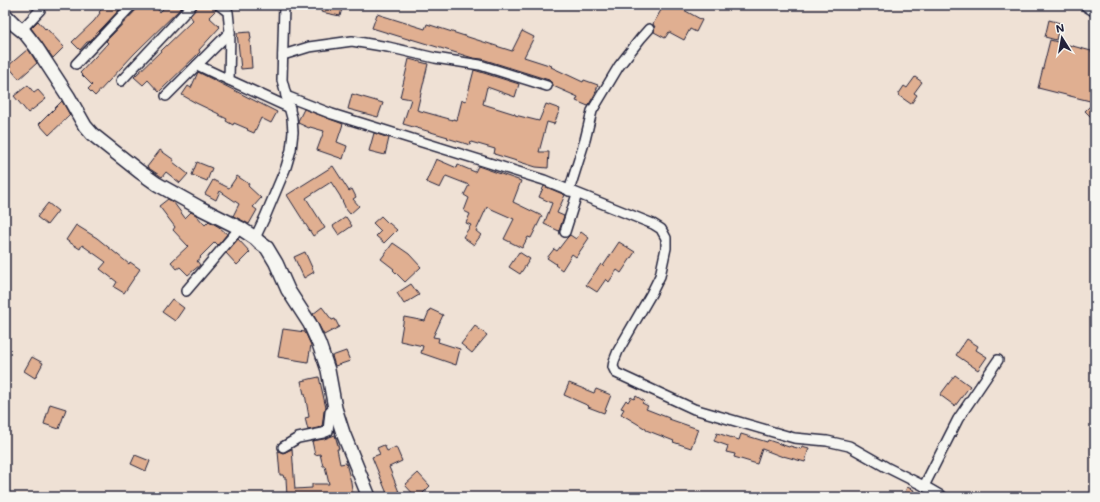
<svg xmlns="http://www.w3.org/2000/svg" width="1100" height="502" font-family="Mali,sans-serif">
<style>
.building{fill:#e0af91;stroke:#22223b}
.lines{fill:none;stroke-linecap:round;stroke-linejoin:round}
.street-casing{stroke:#22223b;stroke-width:12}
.secondary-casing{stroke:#22223b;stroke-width:16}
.street{stroke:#f6f6f2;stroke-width:9}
.secondary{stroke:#f6f6f2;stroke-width:13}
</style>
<rect width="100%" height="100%" fill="#efe1d5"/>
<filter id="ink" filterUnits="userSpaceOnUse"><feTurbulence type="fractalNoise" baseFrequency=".025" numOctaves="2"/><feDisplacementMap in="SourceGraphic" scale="8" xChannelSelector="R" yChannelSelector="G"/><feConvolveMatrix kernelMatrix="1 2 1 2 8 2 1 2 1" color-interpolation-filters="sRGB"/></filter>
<g filter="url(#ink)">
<!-- building -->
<g class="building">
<path d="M106,5h15l1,2 -33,35h-2l-7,8 -8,-8 22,-21 6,-8 -1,-1z"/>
<path d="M141,5h12l7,7 7,-7h17l-49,48 -40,43 -7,-7 4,-4 -12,-12 28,-30 -2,-2z"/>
<path d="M198,5h13l5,5 -7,7 11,10 -21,23 1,2 -41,40 -11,-12 -5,5 -9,-8 59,-57 -3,-4 6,-7z"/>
<path d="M323,5h20l-3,11 -19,-4z"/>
<path d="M664,5h21l-3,4 20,11 -6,12 -6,-3 -6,11 -15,-8 -4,6 -11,-6 1,-5 -2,-3z"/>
<path d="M377,14l48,15 2,-5 85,27 10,-20 12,6 -10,20 28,9 -1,1 32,15 1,-2 14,5 -3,9 -7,12 -12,-5 2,-4 -25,-11v-2l-4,-4 -67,-21 -9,-1 -62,-19v1l-39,-12z"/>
<path d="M1049,20l11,3 -4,17 -11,-3z"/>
<path d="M38,21l7,8 1,-1 18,19 -11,11 -22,-30z"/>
<path d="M250,32l1,7 -1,1 2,28 -11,1 -4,-36z"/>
<path d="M1050,40l45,12v69l-10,-10 9,-9 -56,-14z"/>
<path d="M28,49l9,14 -18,16 -11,-13z"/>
<path d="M409,59l19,5 -11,46 36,10v-1l4,1 5,-20 4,1 8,-31 45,14 -4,13 -28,-10 -4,17 32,10v1l24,6 7,-17 14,5 -6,15 -7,-2 -8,30h10l-1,16 -12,-1 -42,-13 1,-5 -24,-7 -1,3 -23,-7 1,-1 -45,-13 8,-25 -11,-2z"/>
<path d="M198,72l79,40 -6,11 -10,-5 -7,15 -7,-3 1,-1 -14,-6 -1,2 -7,-4 1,-2 -8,-4v-1l-23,-11 -14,-8 6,-9 3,2z"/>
<path d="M915,77l7,5 -8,11 3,2 -6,9 -13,-9 6,-9 3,2z"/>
<path d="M28,85l6,8 4,-3 8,9 -18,14 -14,-17z"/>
<path d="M352,94l31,9 -5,14 -30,-8z"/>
<path d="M62,101l8,14 -21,20 -10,-11z"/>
<path d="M304,109l39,15 -6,18 10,4 -4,13 -26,-9 7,-19 -14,-4 -1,1 -11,-5v-2z"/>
<path d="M374,133l15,5 -4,17 -16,-4z"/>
<path d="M160,150l14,10 -1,2 15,12 -8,9 -14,-11 -4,5 -15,-10z"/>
<path d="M436,159l21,9 1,-3 17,7 3,-6 43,15 -8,21 29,14 -11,22 -3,-1 -6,11 -18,-9 10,-20 -27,-12 -11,24 5,4 -7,10 -11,-8 8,-12 -5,-2 4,-9 -6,-3 5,-13 -5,-3 5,-10 -23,-9 -6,12 -14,-6z"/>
<path d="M197,162l15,6 -5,13 -15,-6z"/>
<path d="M333,166l16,25 3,-2 4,8 -3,2 6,7 -9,8 -5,-6v-1l-5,-11 -9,-14 -25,16 19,30 -12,8 -26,-41z"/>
<path d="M237,176l12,8 -1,2 13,12 -8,9 4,3 -8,14 -16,-8 6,-12 -19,-13 -4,9 -11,-6 8,-14 16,8z"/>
<path d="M544,186l21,9 -8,18 7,3 -5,15 -15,-7 8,-21 -13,-6z"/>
<path d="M168,199l6,4 11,15 6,-6 5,3 9,10 4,-4 10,6 8,7 -9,11 -3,-3 -15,15 1,1 -4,3 3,4 -12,10 -8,-8 -3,2 -6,-7 17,-16 -15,-16 2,-3 -16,-21z"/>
<path d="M48,203l10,8 -11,14 -10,-8z"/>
<path d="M381,216l7,7h1l8,7 -13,13 -8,-7 5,-5 -8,-8z"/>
<path d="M346,217l6,9 -13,9 -6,-9z"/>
<path d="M76,225l21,13 32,26 1,-2 10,7 -16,24 -10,-6 3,-5 -17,-13 6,-7 -24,-17 -2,4 -14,-9z"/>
<path d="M581,232l8,6 -13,19 -4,-3 -10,16 -7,-5 1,-1 -9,-6 7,-9 3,2 10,-13 3,-3 6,4z"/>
<path d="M238,239l12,13 -13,13 -11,-12z"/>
<path d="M619,242l16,10 -14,21 -4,-3 -8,12 -3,-3 -9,13 -11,-7 15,-21 2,2z"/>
<path d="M393,243l16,11 12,13 -16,15 -12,-12 1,-1 -13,-10z"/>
<path d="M305,252l9,20 -10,6 -10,-21z"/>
<path d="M519,252l11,7 -10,15 -11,-7z"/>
<path d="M411,284l8,11 -15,9 -7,-11z"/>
<path d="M172,299l12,9 -9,13 -13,-9z"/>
<path d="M322,307l10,13 3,-1 4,8 -15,8 -11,-21z"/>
<path d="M430,309l13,6 -10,22 6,1 -1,4 22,7 -4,16 -35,-12 2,-7 -23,-5 4,-24 21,4z"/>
<path d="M475,326l12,9 -15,18 -11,-9z"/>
<path d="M283,329l22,3 6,13 -3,17 -30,-5z"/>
<path d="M967,339l11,7 -2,4 11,7 -9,13 -22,-15z"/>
<path d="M346,351l4,10 -15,5 -3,-10z"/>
<path d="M32,357l11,6 -8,15 -11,-7z"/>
<path d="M955,375l15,11 -15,20 -15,-11z"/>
<path d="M319,377l7,31 -2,3 -2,16 -14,3 -3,-12 4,-1 -4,-23h-1l-3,-13z"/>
<path d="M569,383l25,10 2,-4 15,6 -7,18 -16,-6 1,-1 -25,-11z"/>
<path d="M636,396l8,5 -2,2 6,3 -2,3 23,9v1l29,10 -7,19 -18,-6 1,-1 -28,-11v-1l-25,-15 3,-5 -3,-1 5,-8 2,2 3,-5 3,2z"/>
<path d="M50,404l16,5 -7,20 -15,-5z"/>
<path d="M717,433l22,7 2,-6 26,8 1,-2 21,7 1,-1 11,3 1,-3 7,2 -4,14 -22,-6v1l-21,-8 -5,15 -23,-7 1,-3 -9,-2 2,-6 -14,-5z"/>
<path d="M335,435l4,14h-2l3,15 6,-1 5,19 2,15h-66l-1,-19h-2l-1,-3h-3l-2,-24 5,2 9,-4 3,40 17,-1v-4h17l-4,-18h-2l-3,-12 -5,1 -3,-14 12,-2z"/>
<path d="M384,445l3,6 9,-4 6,14 -13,6 10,25 -11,4 -16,-39 8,-3 -3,-6z"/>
<path d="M135,455l15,6 -4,10 -15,-7z"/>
<path d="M418,473l12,13 -11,11h-3l-11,-12z"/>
<path d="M907,487l7,3 -3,7h-8z"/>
</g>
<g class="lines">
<defs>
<g id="street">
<path d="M219,5l9,7 2,20 -1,48 61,28"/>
<path d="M1084,5l11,7"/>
<path d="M25,33v-7l15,-16 1,-5"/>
<path d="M283,55l26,-8 43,-6 36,6 47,11 45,7 67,21"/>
<path d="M76,64l56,-59"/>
<path d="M197,65l32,15"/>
<path d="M121,81l71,-76"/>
<path d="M166,96l64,-64"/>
<path d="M286,96l46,18 212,66 109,44 8,5 5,9v10l-6,28 -9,18 -33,57 -4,10 -1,6 3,6 78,36 100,29 33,3 22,5 37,21 38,19 19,11"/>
<path d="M569,191l16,-51 7,-29 27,-45 22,-28 8,-9"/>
<path d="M565,232l12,-38"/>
<path d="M255,238l10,-21 21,-50 5,-17 2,-18 -1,-14 -10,-38 2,-75"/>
<path d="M186,291l54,-63"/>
<path d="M283,447l15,-9 25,-5 5,-2 2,-19 5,-4"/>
<path d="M924,486l34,-67 40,-59"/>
</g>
<path id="secondary" d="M5,15l10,10 10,8 11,14 32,49 17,30 7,8 48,38 17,12 43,24 40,20 15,10 4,4 8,6 9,15 12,27 22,34 9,20 9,26 7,38 8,25 26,64"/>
</defs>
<!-- street casing -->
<use href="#street" class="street-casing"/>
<!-- secondary casing -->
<use href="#secondary" class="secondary-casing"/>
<!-- street -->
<use href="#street" class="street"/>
<!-- secondary -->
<use href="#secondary" class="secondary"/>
</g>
</g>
<!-- margin -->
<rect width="1100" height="502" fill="none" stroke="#f6f6f2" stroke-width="20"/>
<rect x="10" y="10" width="1080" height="482" fill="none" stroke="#22223b" stroke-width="1.5" filter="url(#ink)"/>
<!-- north arrow -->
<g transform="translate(1062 38) rotate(349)" stroke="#f6f6f2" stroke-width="3" paint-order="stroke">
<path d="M0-3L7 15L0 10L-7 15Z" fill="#22223b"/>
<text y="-6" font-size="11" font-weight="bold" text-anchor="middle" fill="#22223b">N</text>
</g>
</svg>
